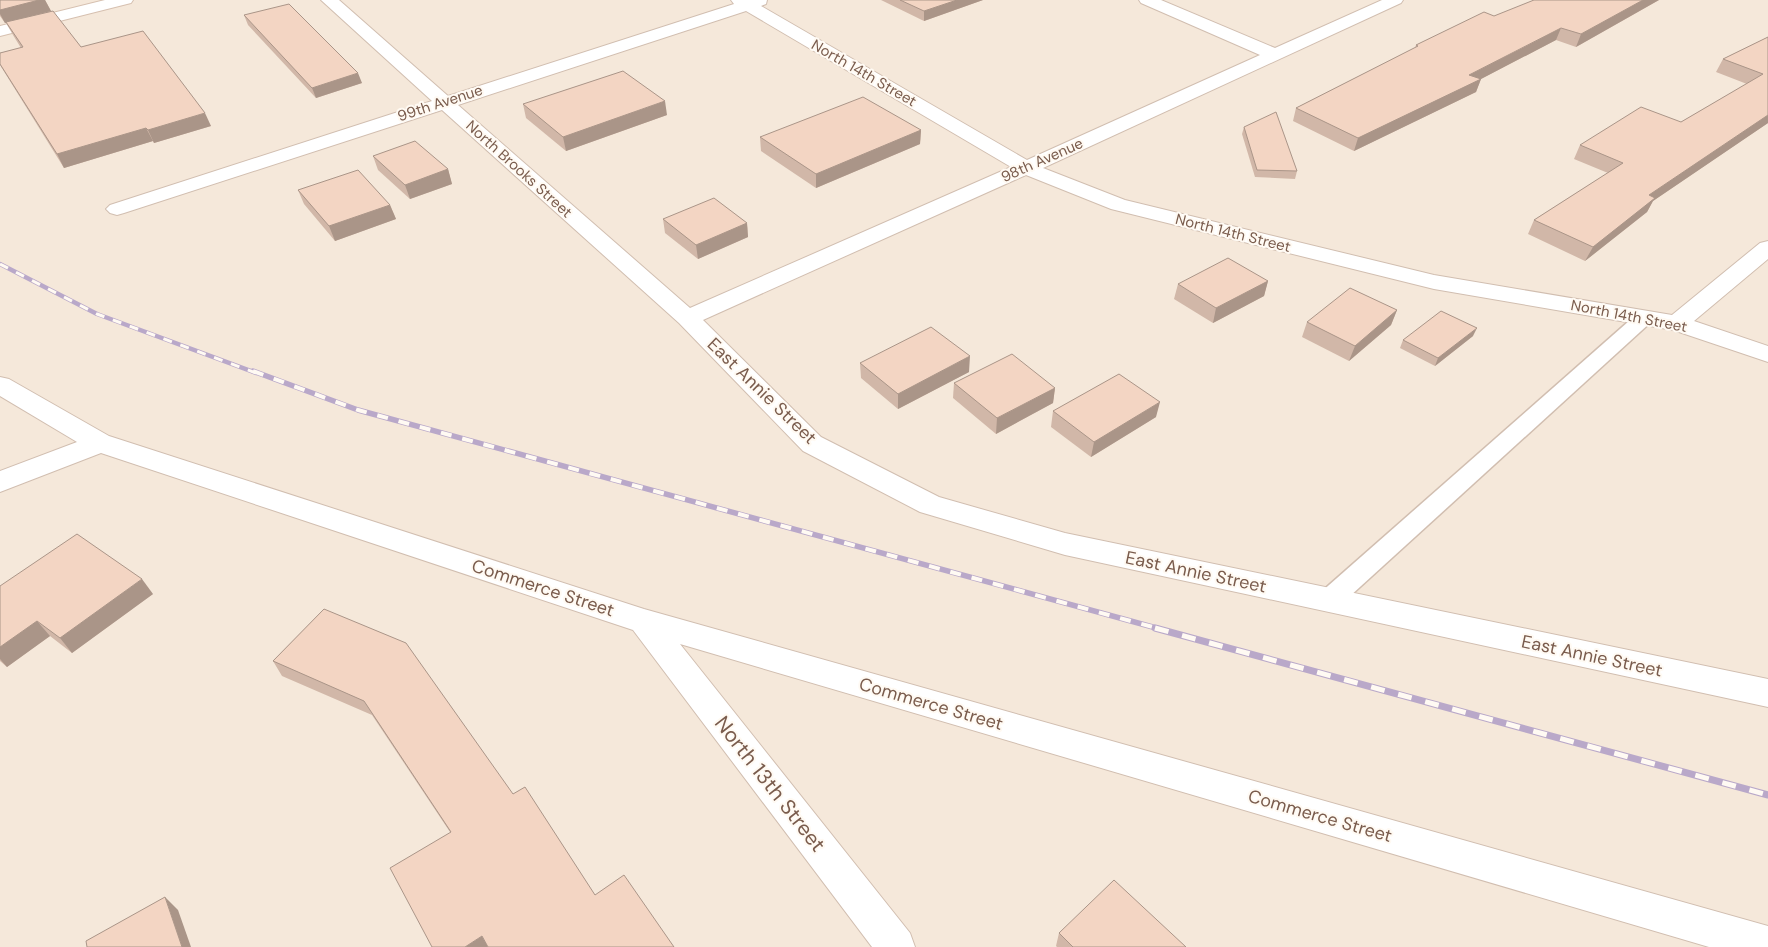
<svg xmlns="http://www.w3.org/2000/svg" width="1768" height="947" font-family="'DM Sans',sans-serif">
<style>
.residential{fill:#f5e8da}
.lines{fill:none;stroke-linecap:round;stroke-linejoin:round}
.lane-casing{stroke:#d1beb0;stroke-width:3}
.street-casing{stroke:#d1beb0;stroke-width:2}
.secondary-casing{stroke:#d6c0b0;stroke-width:2}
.lane{fill:#fff;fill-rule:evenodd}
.street{fill:#fff;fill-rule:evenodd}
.secondary{fill:#fff;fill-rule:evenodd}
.rail-far2-casing{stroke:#b9a8c9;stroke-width:4.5}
.rail-far1-casing{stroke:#b9a8c9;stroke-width:5.5}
.rail-casing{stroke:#b9a8c9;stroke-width:7}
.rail-far2{stroke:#fffaf3;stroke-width:3;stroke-dasharray:9;stroke-linecap:butt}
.rail-far1{stroke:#fffaf3;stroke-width:4;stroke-dasharray:11;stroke-linecap:butt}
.rail{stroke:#fffaf3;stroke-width:5;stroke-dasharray:14;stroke-linecap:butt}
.wall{fill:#d1b7a8}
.shaded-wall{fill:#aa9588}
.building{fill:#f3d5c3;stroke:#aa9588}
.labels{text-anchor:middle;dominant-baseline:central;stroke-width:4;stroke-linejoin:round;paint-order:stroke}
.far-street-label{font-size:15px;fill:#7a5c4d;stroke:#fffaf3}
.street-label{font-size:18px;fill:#7a5c4d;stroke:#fffaf3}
.near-street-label{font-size:21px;fill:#7a5c4d;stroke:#fffaf3}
</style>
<rect width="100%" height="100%" fill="#fdf6ec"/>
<!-- residential -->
<rect class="residential" x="0" y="0" width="1768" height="947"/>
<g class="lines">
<defs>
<path id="lane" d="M1644,312l7,2 3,4 -3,4 -313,285 -9,3 -9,-3 -3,-7 3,-7 317,-279z"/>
<g id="street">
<path d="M321,0h18l109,96 286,-92 -3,-4h36l-1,4 -5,2 266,154 233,-105 -119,-52 -2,-3h22l114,48 107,-48h21l-2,3 -358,165 82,32 309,75 238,40 88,-72 8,-2v18l-74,62 74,25v16l-95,-32 -239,-41 -323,-80 -85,-34 -323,145 118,117 118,60 126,36 703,146v28l-703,-152 -145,-43 -117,-61 -124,-128 -237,-213 -318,103 -7,2 -7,-2 -4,-4 4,-4 322,-104zM746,11l265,156 -321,141 -232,-203z"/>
<path d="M0,377l9,2 100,57 535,173 1124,317v21h-59l-1029,-303 230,289 5,14h-43l-239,-317 -532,-177 -101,39v-21l77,-29 -77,-46z"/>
</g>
<path id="secondary" d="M105,0h28l-2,3 -131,33v-10z"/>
</defs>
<!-- lane casing -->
<use href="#lane" class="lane-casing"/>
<!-- street casing -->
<use href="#street" class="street-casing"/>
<!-- secondary casing -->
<use href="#secondary" class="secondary-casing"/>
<!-- lane -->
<use href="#lane" class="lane"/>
<!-- street -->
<use href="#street" class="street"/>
<!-- secondary -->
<use href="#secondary" class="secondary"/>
<defs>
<path id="rail-far2" d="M0,264l97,50 159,59"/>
<path id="rail-far1" d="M253,371l105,39 802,219"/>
<path id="rail" d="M1155,628l613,167"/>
</defs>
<!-- rail-far2 casing -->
<use href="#rail-far2" class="rail-far2-casing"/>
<!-- rail-far1 casing -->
<use href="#rail-far1" class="rail-far1-casing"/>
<!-- rail casing -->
<use href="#rail" class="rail-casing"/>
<!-- rail-far2 -->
<use href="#rail-far2" class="rail-far2"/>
<!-- rail-far1 -->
<use href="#rail-far1" class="rail-far1"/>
<!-- rail -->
<use href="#rail" class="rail"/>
</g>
<!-- wall -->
<g class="wall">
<path d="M0,0h45l6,11 30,36 130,79 -57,17 -1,-2 -89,27 -64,-103v-12l21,-5 -8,-13 -7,-12h-1l-5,-7z"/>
<path d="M881,0h102l-59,21z"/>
<path d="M1659,0l-83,47 -20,-7 -75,39 -5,13 -122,59 -61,-30 3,-13 119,-60 1,-3 78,-29z"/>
<path d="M244,15l118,68 -46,15 -68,-73z"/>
<path d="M1768,37v86l-115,78 -6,11 -62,49 -57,-27 6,-14 74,-47 -34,-14 6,-14 101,-23 66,-38 -31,-12 7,-13z"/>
<path d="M523,104l144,11 -101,36 -40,-33z"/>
<path d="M1244,127l53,44 -2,8 -40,-2 -13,-43z"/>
<path d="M921,130l-1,14 -104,44 -55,-37 -1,-14z"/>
<path d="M373,156l75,13 4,15 -42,15 -32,-29z"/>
<path d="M298,190l92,15 6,14 -61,22 -31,-37z"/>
<path d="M663,219l84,4 1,14 -50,22 -33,-26z"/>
<path d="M1268,281l-4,15 -51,27 -39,-24 4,-15z"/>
<path d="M1397,310l-6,15 -42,36 -47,-24 5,-15z"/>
<path d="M1473,336l-38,30 -35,-18 3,-8z"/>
<path d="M860,363l109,9 -71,37 -37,-31z"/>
<path d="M954,383l101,5 -2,15 -57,31 -43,-36z"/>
<path d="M1053,411l103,6 -65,40 -40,-30z"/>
<path d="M0,586l153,8 -81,59 -22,-17 -43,31 -7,-6z"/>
<path d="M324,609l189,185 82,101 79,52 -224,-115 -78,-117 -90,-39 -9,-15z"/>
<path d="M1059,933l127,14h-129l-1,-1z"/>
</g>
<!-- shaded-wall -->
<g class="shaded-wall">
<path d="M39,0h6l6,11 -46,12 -5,-9v-4z"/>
<path d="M957,0h26l-59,21v-10z"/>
<path d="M1643,0h16l-83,47 5,-13z"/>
<path d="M1561,28l-5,12 -75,39 -5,13 -122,59 4,-13 111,-63z"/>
<path d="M358,73l4,10 -46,15 -4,-10z"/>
<path d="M665,101l2,14 -101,36 -3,-14z"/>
<path d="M205,113l6,13 -57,17 -6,-13z"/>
<path d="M1768,115v8l-115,78 -6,11 -62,49 8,-14 56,-52z"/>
<path d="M146,128l7,13 -89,27 -7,-14z"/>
<path d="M921,130l-1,14 -104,44v-14z"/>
<path d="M448,169l4,15 -42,15 -5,-14z"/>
<path d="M390,205l6,14 -61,22 -6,-15z"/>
<path d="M747,223l1,14 -50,22 -2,-14z"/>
<path d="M1268,281l-4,15 -51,27 3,-15z"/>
<path d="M1397,310l-6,15 -42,36 6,-15z"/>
<path d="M1477,328l-4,8 -38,30 3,-8z"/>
<path d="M970,356l-1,16 -71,37v-15z"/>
<path d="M1055,388l-2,15 -57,31 1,-16z"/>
<path d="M1160,402l-4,15 -65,40 3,-15z"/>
<path d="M142,579l11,15 -81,59 -12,-15z"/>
<path d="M37,621l13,15 -43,31 -7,-8v-12z"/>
<path d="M165,897l13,13 13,37h-9z"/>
<path d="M482,936l6,11h-23z"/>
</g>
<!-- building -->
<g class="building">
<path d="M0,0h39l-39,10z"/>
<path d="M900,0h57l-33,11z"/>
<path d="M1534,0h109l-62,34 -20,-6 -92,47 12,4 -123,59 -62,-30 122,-62 -2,-1 68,-33 10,4z"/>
<path d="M289,4l69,69 -46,15 -68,-73z"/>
<path d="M53,11l28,36 62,-16 62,82 -57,17 -2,-2 -89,26 -57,-90v-11l23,-6 -17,-25z"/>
<path d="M1768,37v78l-119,80 6,3 -62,49 -59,-27 89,-57 -43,-18 61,-38 40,15 82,-48 -40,-15z"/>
<path d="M623,71l42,30 -102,36 -40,-33z"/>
<path d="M863,97l58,33 -105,44 -56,-37z"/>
<path d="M1276,112l21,59 -40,-1 -13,-43z"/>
<path d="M415,141l33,28 -43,16 -32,-29z"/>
<path d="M358,170l32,35 -61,21 -31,-36z"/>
<path d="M714,198l33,25 -51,22 -33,-26z"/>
<path d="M1228,258l40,23 -52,27 -38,-24z"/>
<path d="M1350,288l47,22 -42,36 -48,-24z"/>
<path d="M1441,311l36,17 -39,30 -35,-18z"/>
<path d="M931,327l39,29 -72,38 -38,-31z"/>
<path d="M1012,354l43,34 -58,30 -43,-35z"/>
<path d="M1119,374l41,28 -66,40 -41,-31z"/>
<path d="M77,534l65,45 -82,59 -23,-17 -37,26v-61z"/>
<path d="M324,609l82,34 107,151 12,-7 70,108 29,-20 50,72h-186l-6,-11 -17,11h-33l-42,-79 61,-36 -87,-131 -91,-40z"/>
<path d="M1114,880l72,67h-113l-14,-14z"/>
<path d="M165,897l17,50h-95l-1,-6z"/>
</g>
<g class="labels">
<!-- far-street labels -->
<g class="far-street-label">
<text transform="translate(864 73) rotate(30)">North 14th Street</text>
<text transform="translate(440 103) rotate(-18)">99th Avenue</text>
<text transform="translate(1042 160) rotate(-24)">98th Avenue</text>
<text transform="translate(519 169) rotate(42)">North Brooks Street</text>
<text transform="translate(1233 233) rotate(14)">North 14th Street</text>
<text transform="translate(1629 316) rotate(11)">North 14th Street</text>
</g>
<!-- street labels -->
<g class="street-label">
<text transform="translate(762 391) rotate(44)">East Annie Street</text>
<text transform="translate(1196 572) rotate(12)">East Annie Street</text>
<text transform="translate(543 588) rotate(18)">Commerce Street</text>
<text transform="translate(1592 656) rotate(12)">East Annie Street</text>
<text transform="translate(931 704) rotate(16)">Commerce Street</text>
<text transform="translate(1320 816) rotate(16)">Commerce Street</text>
</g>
<!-- near-street labels -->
<g class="near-street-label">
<text transform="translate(770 784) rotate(52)">North 13th Street</text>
</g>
</g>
</svg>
